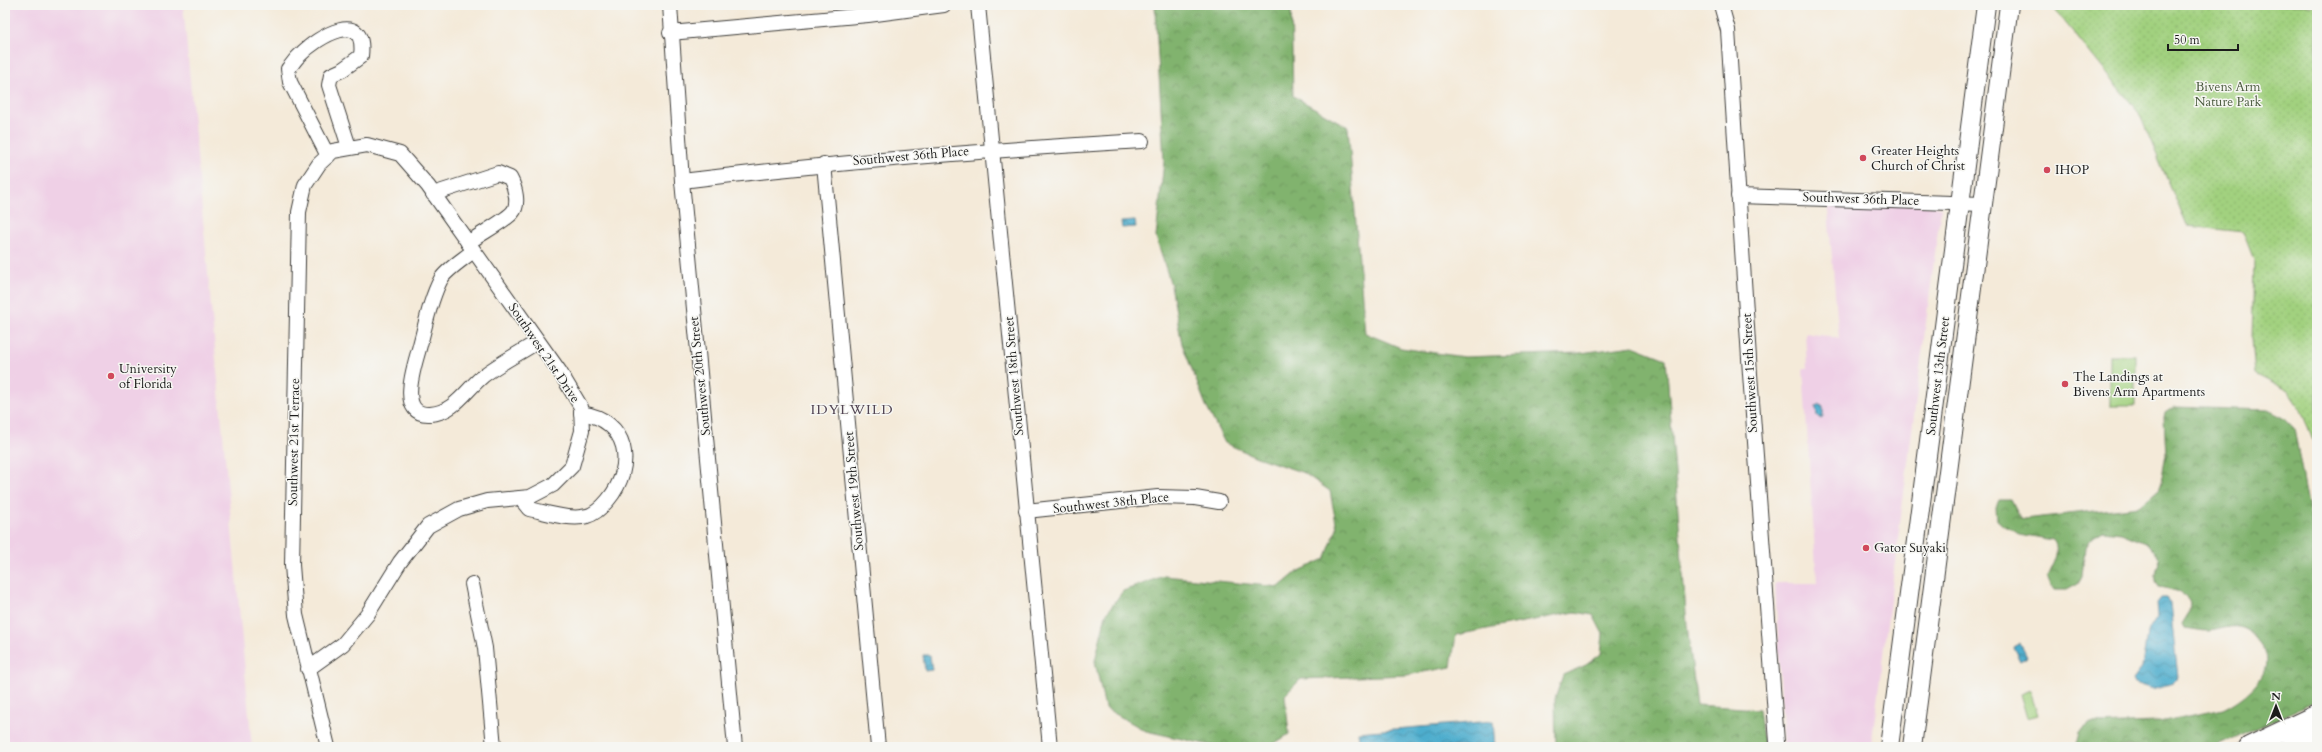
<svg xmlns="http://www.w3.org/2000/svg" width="2322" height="752" font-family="Cardo,serif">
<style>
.built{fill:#efd0e6}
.forest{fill:url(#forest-crowns);stroke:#4e6845}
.park{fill:url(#park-dots);stroke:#5f764e}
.pitch{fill:#a2d17f;stroke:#5f764e}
.water{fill:url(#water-waves);stroke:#356474}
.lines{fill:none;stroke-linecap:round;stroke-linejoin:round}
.minor-casing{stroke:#3c3b38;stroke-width:16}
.major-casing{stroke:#3c3b38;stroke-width:20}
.highway-casing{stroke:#3c3b38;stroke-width:22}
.minor{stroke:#fff;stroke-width:14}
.major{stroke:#fff;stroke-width:18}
.highway{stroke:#fff;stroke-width:20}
.poi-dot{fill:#d1495b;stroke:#f6f6f2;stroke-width:1.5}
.labels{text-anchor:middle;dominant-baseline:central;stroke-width:3;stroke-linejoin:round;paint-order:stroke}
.park-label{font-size:13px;fill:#4b5b3f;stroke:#f6f6f2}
.poi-label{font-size:13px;fill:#1c1c1c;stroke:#f6f6f2;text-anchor:start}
.street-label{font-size:13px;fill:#1c1c1c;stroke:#f6f6f2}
.neighbourhood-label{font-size:14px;letter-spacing:1px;fill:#544755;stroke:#f6f6f2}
</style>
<defs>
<pattern id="forest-crowns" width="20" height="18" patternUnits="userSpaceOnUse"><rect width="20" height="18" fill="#81b36e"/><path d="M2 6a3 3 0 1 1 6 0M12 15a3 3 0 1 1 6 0" fill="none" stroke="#69915a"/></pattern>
<pattern id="park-dots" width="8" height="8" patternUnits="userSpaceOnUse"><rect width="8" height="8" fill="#a2d17f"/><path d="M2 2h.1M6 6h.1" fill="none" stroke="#8bb36d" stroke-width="1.8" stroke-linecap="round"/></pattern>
<pattern id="water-waves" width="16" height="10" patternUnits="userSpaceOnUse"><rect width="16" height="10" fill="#4eadcd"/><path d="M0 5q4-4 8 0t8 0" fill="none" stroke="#408ca6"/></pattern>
</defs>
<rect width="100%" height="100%" fill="#f6f6f2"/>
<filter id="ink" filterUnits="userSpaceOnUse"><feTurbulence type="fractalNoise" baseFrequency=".025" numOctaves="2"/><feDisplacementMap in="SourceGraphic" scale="8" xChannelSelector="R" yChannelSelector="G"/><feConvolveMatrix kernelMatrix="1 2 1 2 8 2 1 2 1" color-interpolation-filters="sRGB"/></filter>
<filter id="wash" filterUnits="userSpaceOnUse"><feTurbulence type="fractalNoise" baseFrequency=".012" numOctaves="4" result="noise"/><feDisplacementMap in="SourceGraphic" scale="16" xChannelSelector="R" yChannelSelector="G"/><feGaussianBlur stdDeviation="0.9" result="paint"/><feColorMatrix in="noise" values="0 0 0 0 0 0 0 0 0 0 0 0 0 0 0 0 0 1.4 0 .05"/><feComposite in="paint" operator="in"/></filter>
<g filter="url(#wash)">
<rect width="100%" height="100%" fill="#f4ead9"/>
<!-- built -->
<g class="built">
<path d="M5,5h178l69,742h-247z"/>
<path d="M1827,199l114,8 -70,540h-87l-9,-164h42l-14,-215h4l-2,-35 34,5z"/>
</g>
<!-- forest -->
<g class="forest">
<path d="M1155,5h136l2,91 55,31 17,206 36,15 63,9 117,-4 52,-7 33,13 21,266 10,80 62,4 5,38h-208l-1,-48 8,-24 23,-10 15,-11 2,-20 -10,-19 -18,-3 -119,23 -5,32 -44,8 -106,4 -16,16 4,39 -20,13 -60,-2 -63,-14 -41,-23 -10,-47 11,-47 17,-23 41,-15 115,11 18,-15 28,-13 12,-31 -7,-37 -26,-18 -47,-16 -32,-14 -18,-35 -25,-64 -11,-59 -15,-48 8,-76z"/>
<path d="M2174,407l94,3 16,8 10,10 23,125v148l-102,46h-140l4,-15 11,-8 69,-2 64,-13c22,-11 57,-37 37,-65 -4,-5 -10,-13 -15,-15 -11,-6 -25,1 -36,2 -8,0 -17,-2 -25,-3l-2,-4 8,-13 1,-9c-7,-10 -21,-14 -33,-15 -7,-9 -1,-19 1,-29l-13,-15 -25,-10 -18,-2 -13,8 -5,8 -3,30 -4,7 -11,6h-13l-7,-13c4,-11 15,-25 6,-37l-33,-6 -16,-8 -7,-6 -1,-13 3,-7h12l9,18 4,1 115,-13 19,-16 3,-8 5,-27 -2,-38 1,-4z"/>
</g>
<!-- park -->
<path class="park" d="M2051,5h266v446l-16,-41 -13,-19 -33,-17 -3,-35 2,-79 -11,-28 -56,-6 -48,-113z"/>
<!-- pitch -->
<g class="pitch">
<rect x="2110" y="355" width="25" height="51"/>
<path d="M2030,690l8,25 -11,3 -7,-24z"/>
</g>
<!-- water -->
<g class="water">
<path d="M1135,221l1,6 -14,1 -1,-6z"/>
<path d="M1820,404l3,3v9l-2,3 -4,-3 -1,-9z"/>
<path d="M2161,597h6l3,7 8,73 -5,6 -20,6 -18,-6 -2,-4 9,-12 5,-34 11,-17 -1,-14z"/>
<path d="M2020,643l7,14 -7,4 -7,-14z"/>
<path d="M923,655h7l2,15 -7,1z"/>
<path d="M1493,721l2,26h-135l-2,-15z"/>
</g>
</g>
<g filter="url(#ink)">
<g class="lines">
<defs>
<g id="minor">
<path d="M670,5l12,176 53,566"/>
<path d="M978,5l72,742"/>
<path d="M1721,5l7,25 22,344 27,368"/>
<path d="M670,33l198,-18 76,-10"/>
<path d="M328,156l-38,-74 -2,-13c4,-4 7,-10 12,-14 17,-18 67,-48 61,1l-19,14 -11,5 -2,10 20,62"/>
<path d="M824,164l54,583"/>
<path d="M682,181c154,-19 305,-31 460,-40"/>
<path d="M433,194l65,-21 12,5c5,9 10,27 2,35 -10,10 -32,21 -44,30"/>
<path d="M1738,196l245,8"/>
<path d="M473,251c-8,7 -27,19 -32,28 -11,21 -15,44 -21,66 -4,17 -25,71 10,69 24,-1 36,-24 53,-38 17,-13 37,-23 54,-34"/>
<path d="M520,498l9,11c16,3 42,12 58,7 8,-2 16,-10 21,-16 28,-34 21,-80 -27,-87"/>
<path d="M1026,511l132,-14 37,1 24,4"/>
<path d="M472,584l13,64 9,99"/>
<path d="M308,669l35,-25 24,-29 33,-53 28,-36 31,-17 28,-8 43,-4 23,-12 19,-19 10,-35 -1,-24 -21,-35 -132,-186 -28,-32 -33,-9 -34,6 -14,13 -14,21 -6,27 -7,353 4,50 32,132"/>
</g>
<g id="major">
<path d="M1889,747l97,-742"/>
<path d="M1912,747l97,-742"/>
</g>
<g id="highway">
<path d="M2249,747l68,-32"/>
<path d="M2292,747l25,-11"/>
</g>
</defs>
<!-- minor casing -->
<use href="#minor" class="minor-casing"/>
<!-- major casing -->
<use href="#major" class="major-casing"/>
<!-- highway casing -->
<use href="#highway" class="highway-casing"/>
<!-- minor -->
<use href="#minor" class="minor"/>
<!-- major -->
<use href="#major" class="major"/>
<!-- highway -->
<use href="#highway" class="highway"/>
</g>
</g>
<!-- markers -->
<g class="poi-dot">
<circle cx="1863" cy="158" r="4"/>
<circle cx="2047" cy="170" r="4"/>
<circle cx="111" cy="376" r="4"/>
<circle cx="2065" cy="384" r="4"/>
<circle cx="1866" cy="548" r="4"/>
</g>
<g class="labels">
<!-- park labels -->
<g class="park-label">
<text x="2228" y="87">Bivens Arm<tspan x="2228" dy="15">Nature Park</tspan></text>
</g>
<!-- poi labels -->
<g class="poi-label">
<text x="1871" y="151">Greater Heights<tspan x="1871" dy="15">Church of Christ</tspan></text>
<text x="2055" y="170">IHOP</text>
<text x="119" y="369">University<tspan x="119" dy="15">of Florida</tspan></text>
<text x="2073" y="377">The Landings at<tspan x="2073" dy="15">Bivens Arm Apartments</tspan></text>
<text x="1874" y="548">Gator Suyaki</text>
</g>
<!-- street labels -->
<g class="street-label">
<text transform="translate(911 156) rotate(-5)">Southwest 36th Place</text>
<text transform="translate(1861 199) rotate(2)">Southwest 36th Place</text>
<text transform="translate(544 353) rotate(56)">Southwest 21st Drive</text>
<text transform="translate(1750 373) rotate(-93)">Southwest 15th Street</text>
<text transform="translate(700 376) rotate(-96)">Southwest 20th Street</text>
<text transform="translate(1014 376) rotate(-95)">Southwest 18th Street</text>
<text transform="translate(1938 376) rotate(-83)">Southwest 13th Street</text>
<text transform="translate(294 442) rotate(-89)">Southwest 21st Terrace</text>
<text transform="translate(854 491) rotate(-95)">Southwest 19th Street</text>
<text transform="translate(1111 503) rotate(-6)">Southwest 38th Place</text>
</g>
<!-- neighbourhood labels -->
<g class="neighbourhood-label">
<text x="852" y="409">IDYLWILD</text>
</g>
</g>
<!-- margin -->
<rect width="2322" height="752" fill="none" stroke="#f6f6f2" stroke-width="20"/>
<!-- north arrow -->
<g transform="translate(2276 706)" stroke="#f6f6f2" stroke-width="3" paint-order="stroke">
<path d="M0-3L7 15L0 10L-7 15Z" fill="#1c1c1c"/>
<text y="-6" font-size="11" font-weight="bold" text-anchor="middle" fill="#1c1c1c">N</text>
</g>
<!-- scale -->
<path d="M2168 44v6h70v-6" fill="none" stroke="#1c1c1c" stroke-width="2"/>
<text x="2174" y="44" font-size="12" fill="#1c1c1c" stroke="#f6f6f2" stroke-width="3" paint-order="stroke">50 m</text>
</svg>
